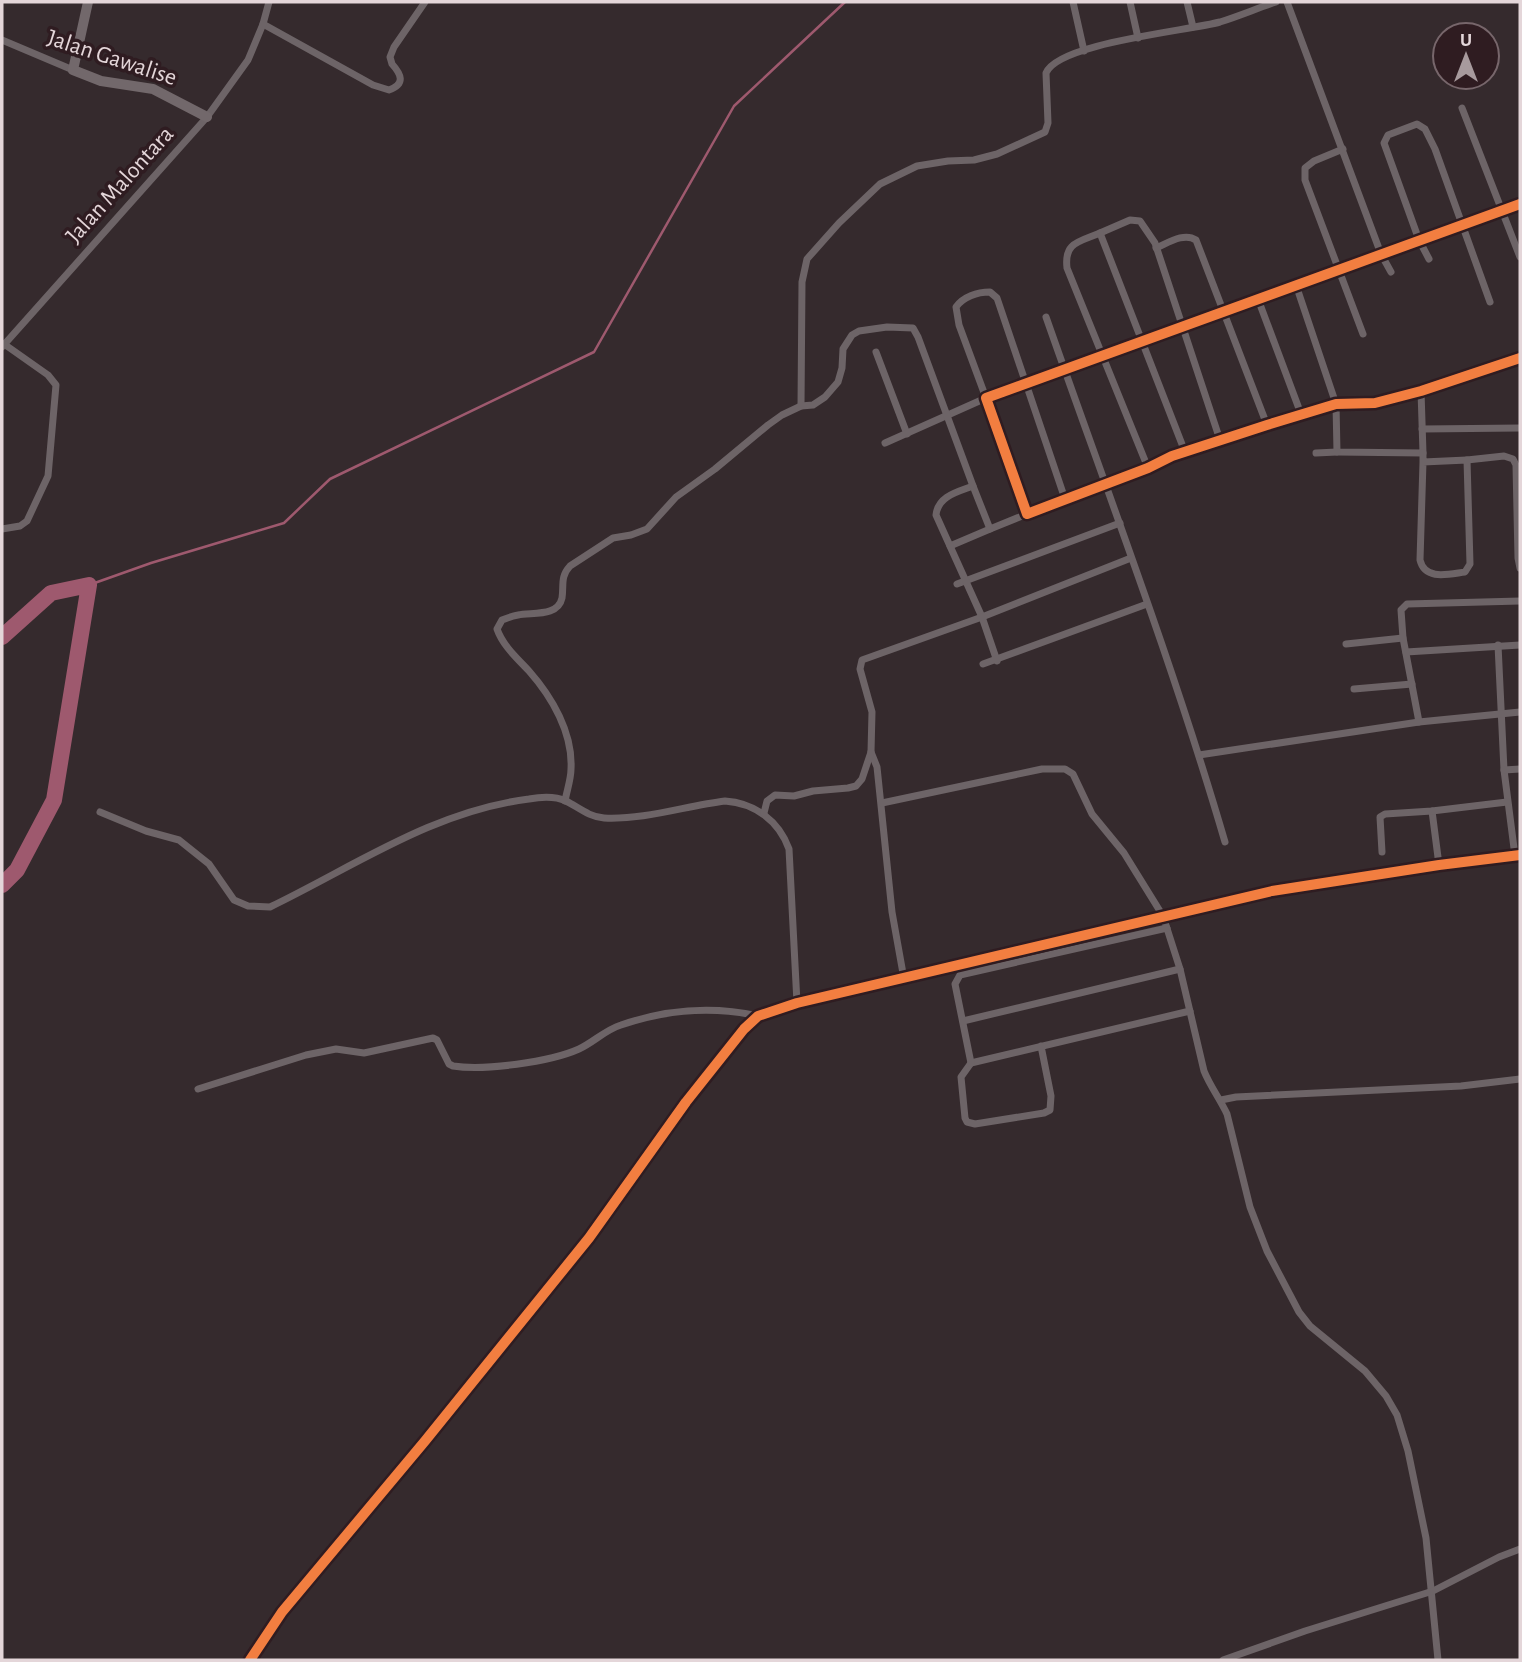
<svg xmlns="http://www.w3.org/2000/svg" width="1522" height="1662" font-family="'Alegreya Sans',sans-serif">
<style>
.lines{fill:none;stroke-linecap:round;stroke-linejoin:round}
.stream{stroke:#9e596e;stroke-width:2.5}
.river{stroke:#9e596e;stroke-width:16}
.street{stroke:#6d6467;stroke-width:7}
.secondary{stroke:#72686b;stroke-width:10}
.cycleway-casing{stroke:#2f1c21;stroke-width:15}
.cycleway{stroke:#f27e40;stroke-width:10}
.labels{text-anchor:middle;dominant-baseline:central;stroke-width:7;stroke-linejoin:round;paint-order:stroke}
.street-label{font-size:24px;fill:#e4d6d9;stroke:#2f1c21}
</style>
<rect width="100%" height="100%" fill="#352a2d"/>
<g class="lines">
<!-- stream -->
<path class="stream" d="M89,585l62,-22 133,-40 46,-44 264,-127 140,-246 111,-104"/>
<!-- river -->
<path class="river" d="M2,637l49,-44 38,-8 -35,215 -37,70 -15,15"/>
<!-- street -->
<g class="street">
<path d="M1073,2l11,49"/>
<path d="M1130,2l8,36"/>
<path d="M1187,2l6,25"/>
<path d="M1287,2l94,252 10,18"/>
<path d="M263,24l110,61 16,5c17,-6 12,-16 3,-26l-2,-7 4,-10 31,-45"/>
<path d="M2,40l71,30"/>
<path d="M1462,108l58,149"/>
<path d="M1343,149l-29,12 -9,7v12l58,154"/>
<path d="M1520,204l-534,194 41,116 121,-46 24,-12 95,-31 69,-21 39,-1 46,-12 99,-33"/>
<path d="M1100,233l30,-13 10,1 15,22 65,197"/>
<path d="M1156,248c12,-5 28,-16 40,-8l71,185"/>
<path d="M1429,259l-10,-19 -35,-97 4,-8 29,-11 8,5 10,20 55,153"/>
<path d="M1296,285l40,119 1,48 86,1 -2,-62"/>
<path d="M1258,299l43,115"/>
<path d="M1046,317c61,174 127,347 179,525"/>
<path d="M2,347l205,-230 41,-57 15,-36 6,-22"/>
<path d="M876,352l31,82"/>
<path d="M801,406l1,-124 5,-23 32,-36 41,-39 37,-18 31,-5 26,-1 23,-6 48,-22 3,-9 -2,-50c12,-30 141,-42 174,-51 19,-6 38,-14 56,-20"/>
<path d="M1422,429l98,-1"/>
<path d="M885,443l101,-45 -27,-73 -3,-18c7,-10 21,-15 34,-15l7,6 68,201"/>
<path d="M1316,453l21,-1"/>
<path d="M1467,460l37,-4 9,3 3,6 2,93 2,10"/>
<path d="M1423,462l44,-2 3,104 -5,8c-16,2 -40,9 -45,-12l3,-98v-9"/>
<path d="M1148,468l-81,-200c-3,-26 12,-26 33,-35l85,219"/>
<path d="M2,529l18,-3 7,-5 21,-45 8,-91 -8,-10 -44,-31"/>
<path d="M950,546l40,-17"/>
<path d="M957,584l163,-61"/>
<path d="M1346,644l57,-6"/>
<path d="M1498,645l6,125 11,86"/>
<path d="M1406,652l114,-7"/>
<path d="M997,661l-15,-44 -46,-102c2,-19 21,-23 37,-29l17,43 37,-15"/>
<path d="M983,664l164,-60"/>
<path d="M1354,689l58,-5"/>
<path d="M1419,722l-16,-84 -2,-28 6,-6 113,-3"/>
<path d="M871,752l6,15 15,145 12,67"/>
<path d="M1199,755l220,-33 101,-10"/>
<path d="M1504,770l16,-1"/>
<path d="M565,801c2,-11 6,-22 6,-32 2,-36 -19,-72 -42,-98 -12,-13 -26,-25 -32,-42l5,-9c5,-2 10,-4 16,-5 14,-3 40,2 44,-17 2,-13 -2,-21 8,-32l43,-28 18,-3 16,-6 29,-32 39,-28 53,-44 14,-10 19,-9 12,-1 12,-8 13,-15 4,-14 1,-19 9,-14 7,-4 28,-4 26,1 5,9 55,149"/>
<path d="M882,803l160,-34h23l8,5 19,40 32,39 39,63 17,53 24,102c6,15 16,28 23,43l23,93 17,44 32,61 11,14 55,45 21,25 11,19 11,36 18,87 12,122"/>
<path d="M1432,811l7,54"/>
<path d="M100,812l46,19 33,9 30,24 25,36 14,6 22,1c85,-41 163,-96 259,-108 11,-2 26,-3 37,2 12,6 23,16 38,17 41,2 81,-12 121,-17 30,2 54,20 64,48l8,154"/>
<path d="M764,813l3,-12 8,-6 19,1 19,-5 35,-3 8,-2 6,-7 9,-27 1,-40 -12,-43 2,-9 120,-43 149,-59"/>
<path d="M1382,852l-2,-35 5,-3 47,-3 75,-9"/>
<path d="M963,1021l217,-52"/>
<path d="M1041,1046l10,50 -1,14 -6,3 -69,11 -8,-2 -2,-4 -4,-41 10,-14 219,-52"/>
<path d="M971,1063l-16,-79 5,-9 207,-47"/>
<path d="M198,1089l108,-34 30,-6 28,4 69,-15 4,2 12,24 4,2c31,5 97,-4 126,-17 15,-7 26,-19 42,-24 44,-15 92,-19 137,-9"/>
<path d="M1221,1100l15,-3 225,-11 59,-7"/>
<path d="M1223,1660l82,-29 128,-40 66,-34 21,-8"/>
</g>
<!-- secondary -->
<g class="secondary">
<path d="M88,2l-15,68 28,11 52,8 54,28"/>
<path d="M250,1660l32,-48 143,-171 164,-203 97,-136 58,-73 14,-13 39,-13 475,-112 167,-26 81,-10"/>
</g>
<defs>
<g id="cycleway">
<path d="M1520,204l-534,194 41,116 121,-46 24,-12 95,-31 69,-21 39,-1 46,-12 99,-33"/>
<path d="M250,1660l32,-48 143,-171 164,-203 97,-136 58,-73 14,-13 39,-13 475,-112 167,-26 81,-10"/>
</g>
</defs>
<!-- cycleway casing -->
<use href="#cycleway" class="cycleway-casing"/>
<!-- cycleway -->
<use href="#cycleway" class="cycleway"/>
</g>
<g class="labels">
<!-- street labels -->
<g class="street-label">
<text transform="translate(112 58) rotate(18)">Jalan Gawalise</text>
<text transform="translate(120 185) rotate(-48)">Jalan Malontara</text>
</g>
</g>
<!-- border -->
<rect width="1522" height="1662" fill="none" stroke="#e4d6d9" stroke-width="7"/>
<!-- north arrow -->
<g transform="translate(1466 56)"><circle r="33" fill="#2f1c21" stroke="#77666b" stroke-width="2"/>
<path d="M0-5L12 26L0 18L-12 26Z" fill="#a79a9d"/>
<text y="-10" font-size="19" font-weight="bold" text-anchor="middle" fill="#e4d6d9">U</text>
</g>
</svg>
